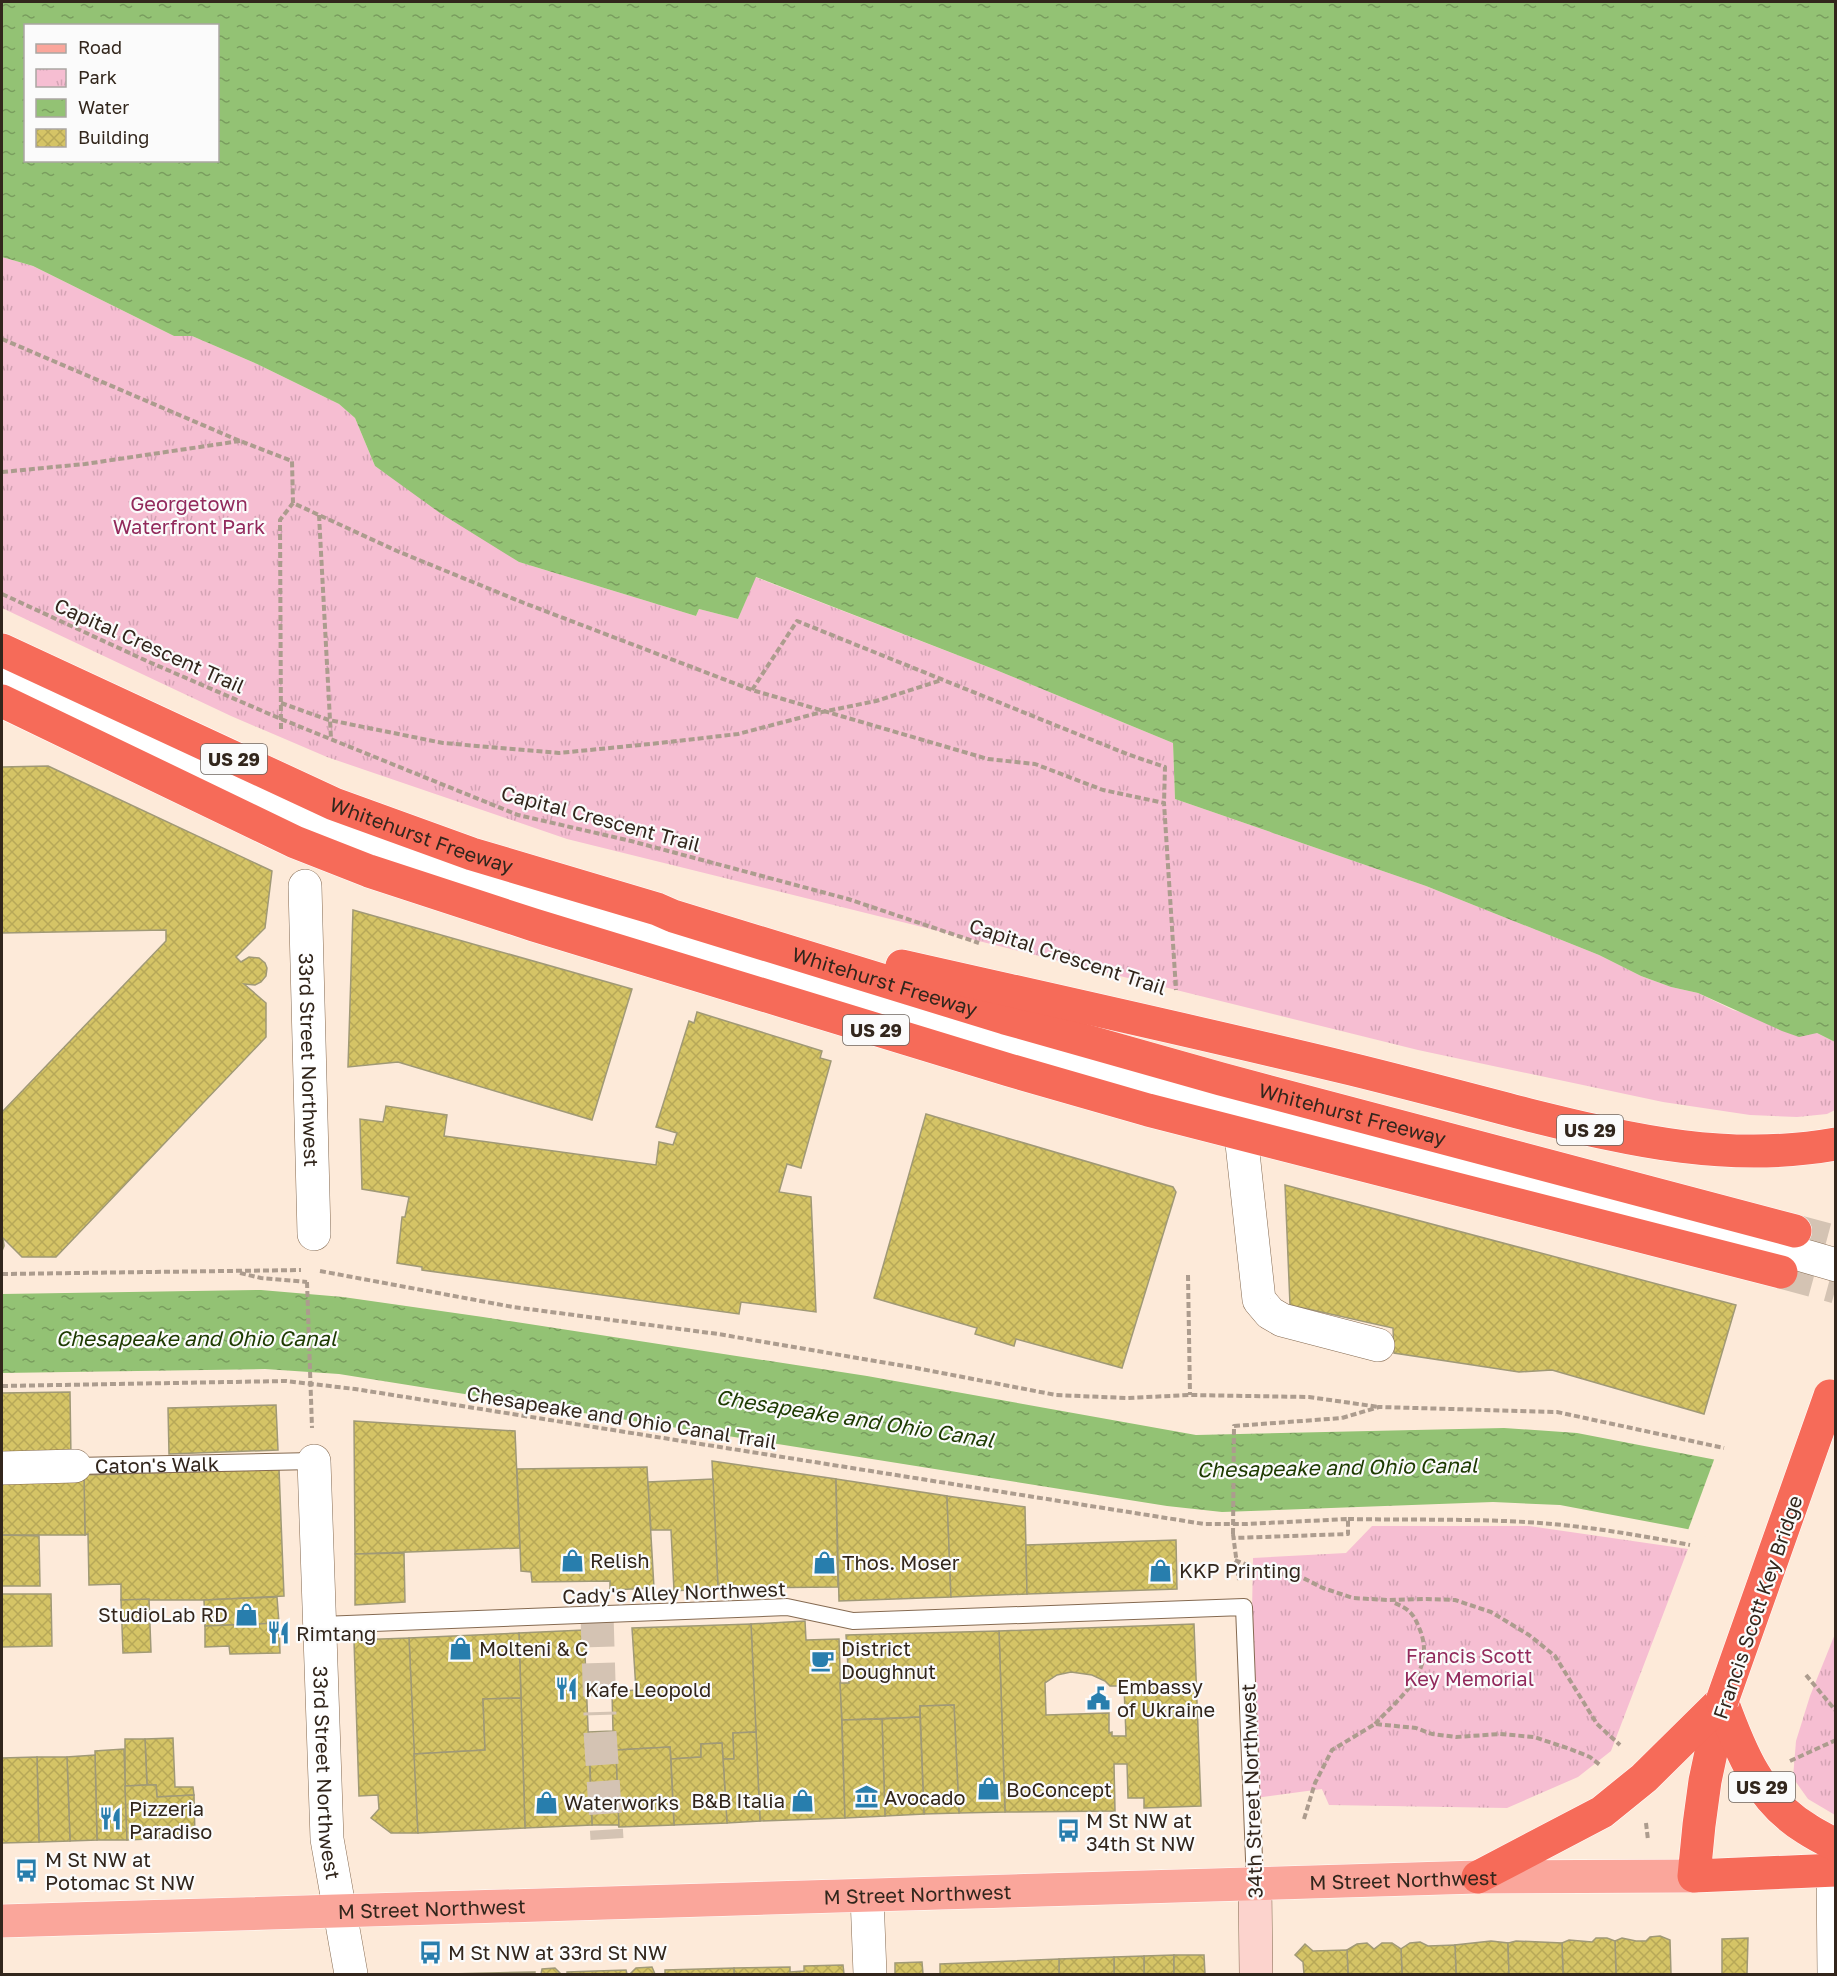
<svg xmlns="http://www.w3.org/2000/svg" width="1837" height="1976" font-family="'Golos Text',sans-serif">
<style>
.park{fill:url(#park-tufts)}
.water{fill:url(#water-ripples);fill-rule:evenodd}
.pier{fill:#fdead9}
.building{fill:url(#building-cross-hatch);stroke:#a09976;stroke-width:1.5;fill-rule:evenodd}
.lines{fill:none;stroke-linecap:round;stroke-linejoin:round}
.street-tunnel{stroke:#d4c3b3;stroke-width:33;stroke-dasharray:33 16;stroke-linecap:butt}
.highway-tunnel{stroke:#d4c3b3;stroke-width:33;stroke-dasharray:33 16;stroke-linecap:butt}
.lane-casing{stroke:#856a51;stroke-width:18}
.street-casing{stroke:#856a51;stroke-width:34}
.secondary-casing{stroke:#856a51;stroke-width:34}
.primary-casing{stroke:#fff;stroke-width:34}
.highway-casing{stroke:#fff;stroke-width:34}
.path{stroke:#ac9c8e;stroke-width:4;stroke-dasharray:6 3;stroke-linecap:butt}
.lane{stroke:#fff;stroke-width:16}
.street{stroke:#fff;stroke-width:33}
.secondary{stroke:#fcd3cd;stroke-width:33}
.primary{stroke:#faa69b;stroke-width:33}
.highway{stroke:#f66b59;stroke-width:33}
.highway-bridge-casing{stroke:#fff;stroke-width:34;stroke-linecap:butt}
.path-bridge{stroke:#ac9c8e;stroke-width:4;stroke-dasharray:6 3;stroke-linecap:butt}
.highway-bridge{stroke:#f66b59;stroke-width:33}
.labels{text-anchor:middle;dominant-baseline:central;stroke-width:4.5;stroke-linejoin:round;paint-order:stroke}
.shield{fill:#fbfbfb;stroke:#6e665f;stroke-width:1.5}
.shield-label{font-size:18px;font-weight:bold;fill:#32261c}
.park-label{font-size:20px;fill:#922a5c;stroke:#fbfbfb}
.street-label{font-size:20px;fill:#32261c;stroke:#fbfbfb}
.poi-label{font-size:20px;fill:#32261c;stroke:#fbfbfb;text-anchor:start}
.water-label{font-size:21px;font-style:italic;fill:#1d3a01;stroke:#fbfbfb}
</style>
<defs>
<pattern id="park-tufts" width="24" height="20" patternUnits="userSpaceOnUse" patternTransform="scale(1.5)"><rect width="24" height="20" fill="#f6bed2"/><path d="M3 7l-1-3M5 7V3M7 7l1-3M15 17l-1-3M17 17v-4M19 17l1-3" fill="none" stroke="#d3a3b4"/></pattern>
<pattern id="water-ripples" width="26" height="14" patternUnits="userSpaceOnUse" patternTransform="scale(1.5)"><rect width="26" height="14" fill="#93c274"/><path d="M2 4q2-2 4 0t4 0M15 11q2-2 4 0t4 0" fill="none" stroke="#799d5e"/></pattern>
<pattern id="building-cross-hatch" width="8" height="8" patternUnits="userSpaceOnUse" patternTransform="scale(1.5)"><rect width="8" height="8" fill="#d5c466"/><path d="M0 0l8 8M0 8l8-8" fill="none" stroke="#b7a858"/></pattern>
</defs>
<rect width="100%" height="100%" fill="#fdead9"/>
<!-- park -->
<g class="park">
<path d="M2,257l31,9 141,70h18l65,28 82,40 16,14 20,48 144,96 177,54 3,-7 39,10 17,-42 241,93 177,73 2,56 251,87 173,69 42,21 30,11 27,6 35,17 84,23 18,9v68l-8,4 -30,3 -47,-2 -87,-13 -245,-52 -851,-211 -240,-82 -96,-41 -229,-108z"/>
<path d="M1372,1526h157l159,23 -77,202 -33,26 -71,31 -178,-3 -7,-16 -67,9 -4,-131 2,-109 93,-5z"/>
<path d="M1835,1634v181l-27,-16 -15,-21 3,-37 14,-45z"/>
</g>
<!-- water -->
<g class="water">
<path d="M2,2h1833v1040l-18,-9 -18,4 -17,-6 -84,-38 -27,-6 -30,-11 -42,-21 -173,-69 -251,-87 -2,-56 -177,-73 -240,-93 -18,42 -39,-10 -3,7 -177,-54 -79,-49 -65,-47 -20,-48 -16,-14 -82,-40 -65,-28h-18l-141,-70 -31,-9zM26,26h192v134h-192z"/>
<path d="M261,1290l82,7 140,20 384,59 329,59 308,-7 73,5 258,50v74l-275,-52 -67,-3 -271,10 -55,-6 -828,-132 -74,-5 -263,4v-79z"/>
</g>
<!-- pier -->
<path class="pier" d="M1715,1457l121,23v80l-149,-27z"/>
<!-- building -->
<g class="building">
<path d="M48,766l224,105 -7,57 -29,29 5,5 8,-5 10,1 6,5 2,5 -1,8 -5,6 -6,3 -11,-1 22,19v34l-210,220h-34l-19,-19 1,8 -2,5v-139l164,-171v-11l-164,3v-166z"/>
<path d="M353,910l279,79 -40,131 -194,-58 -50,5z"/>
<path d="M697,1012l125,39 -2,7 11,3 -30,107 -14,-4 -8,28 32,5 5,115 -75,-10 -2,12 -317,-44v-3l-25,-4 5,-46h3l4,-20 -47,-8 -2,-70 23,3 3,-16 61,9 -3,21 212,29 3,-23 14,3 4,-12 -21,-6 33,-106 5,2z"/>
<path d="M926,1114l247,73 3,5 -54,176 -106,-29 -2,7 -39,-12 2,-6 -103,-30z"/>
<path d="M1285,1185l451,120 -32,109 -152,-44 -33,2 -125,-19 -1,-25 -103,-23z"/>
<path d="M70,1392l1,66 -69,1v-66z"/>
<path d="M276,1405l2,45 -109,4 -1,-46z"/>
<path d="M354,1421l161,10 5,117 -165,6z"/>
<path d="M712,1461l124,18 2,108 -120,1z"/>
<path d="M647,1467l7,121 -44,2v-9l-78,1 -1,-10 -10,-1 -4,-102z"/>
<path d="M279,1469l5,127 -80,4h-83v-16l-32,1 -1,-51 -3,1 -1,-60z"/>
<path d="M84,1475l1,60h-83v-59z"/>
<path d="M713,1479l5,109 -44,3 -3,-61h-20l-3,-48z"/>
<path d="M836,1479l111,17 4,101 -112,4z"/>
<path d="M947,1496l78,11 2,87 -76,3z"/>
<path d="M2,1535l37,1 1,50h-38z"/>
<path d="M1176,1540l1,49 -150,5 -1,-49z"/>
<path d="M404,1553l1,49 -50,3v-51z"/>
<path d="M2,1594h49l1,52 -50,1z"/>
<path d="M277,1597l2,26 -74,3 -1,-26z"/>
<path d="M149,1599l2,53 -28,1 -2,-53z"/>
<path d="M805,1621l1,19 33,-1 6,179 -85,3 -9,-197z"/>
<path d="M279,1623l1,30 -50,1 -1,-8 -24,1v-21z"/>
<path d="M751,1624l5,108 -23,1 1,26h-11l-1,-16 -21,1v13l-30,2 -1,-12 -54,3 3,77 -1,-2h-26l-3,-93 24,-1 -1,-39 24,-2 -4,-62z"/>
<path d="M1194,1624l7,182 -57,2v-10h-16l-1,-34h-13l1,47 -110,1 -6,-181zM1071,1672l21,3 13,6 5,5h14l2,50h-14v-4l-3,1v-20l-63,2 -1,-32 12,-8z"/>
<path d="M584,1630l8,195 -67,3 -6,-195z"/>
<path d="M999,1631l6,181 -46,1 -5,-108 -34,1v11l-78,3 -2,-37h9l-3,-48z"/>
<path d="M519,1633l2,65 -38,1 2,51 -71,4 -5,-116z"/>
<path d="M409,1638l9,195h-27l-20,-15 8,-9 -1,-14 -19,1 -5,-156z"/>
<path d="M521,1698l4,130 -107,5 -4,-79 71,-4 -2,-51z"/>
<path d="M954,1705l5,108 -35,1 -4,-108z"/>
<path d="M920,1717l4,97 -39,2 -3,-97z"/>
<path d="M882,1719l3,97 -40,2 -3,-98z"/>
<path d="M756,1732l4,89 -33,2 -4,-64h11l-1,-26z"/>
<path d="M173,1738l2,49h18l1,8 -37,2 -1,-12h-9l-2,-46z"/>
<path d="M125,1739h20l2,46 -22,1z"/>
<path d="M722,1743l5,80 -53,2 -3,-66 30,-2v-13z"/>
<path d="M670,1747l4,78 -55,2 -3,-77z"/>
<path d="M124,1749l3,91h-30l-2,-89z"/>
<path d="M95,1755l2,85 -27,1 -3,-84z"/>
<path d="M37,1757h30l3,84 -31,1z"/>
<path d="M37,1757l2,85 -37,1v-85z"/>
<path d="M147,1785h9l1,12 37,-2 1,42 -68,3 -2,-54z"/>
<path d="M1660,1936l10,4 1,34h-55l-1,-33 7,-3 14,3h10l4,-4z"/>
<path d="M1596,1938h11l8,3 1,33h-53l-1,-31 7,-3 23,2z"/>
<path d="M1748,1938l-1,36h-25v-35z"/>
<path d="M1491,1941l17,2 1,31h-53l-1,-29z"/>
<path d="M1516,1941l46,2 1,31h-54l-1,-31z"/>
<path d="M1420,1942l8,4 27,-1 1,29h-54l-1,-25 9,-6z"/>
<path d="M1367,1943l7,6 8,-6h10l9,6 1,25h-54l-1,-24 10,-6z"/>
<path d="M1305,1944l8,7 34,-1 1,24h-44l-1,-12 -8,-7z"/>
<path d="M1174,1955v19h-30v-18z"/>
<path d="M1174,1955h30l1,19h-31z"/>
<path d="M1144,1956v18h-30v-17z"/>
<path d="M1114,1957v17h-55v-15z"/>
<path d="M1059,1959v15h-119v-10z"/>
<path d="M922,1962l1,12h-28v-11z"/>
<path d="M843,1965l1,9h-110v-6l56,-1v5l14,-1v-5z"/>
<path d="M652,1967l3,7h-25l6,-6z"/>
<path d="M555,1968l6,6h-20l1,-5z"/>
<path d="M734,1968v6h-69v-4z"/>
<path d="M626,1970l1,4h-60v-2z"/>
<path d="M535,1972v2h-87z"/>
</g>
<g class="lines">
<!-- street-tunnel -->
<g class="street-tunnel">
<path d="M597,1614l3,101"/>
<path d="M600,1732l7,107"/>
</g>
<!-- highway-tunnel -->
<g class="highway-tunnel">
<path d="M1795,1231l41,11"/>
<path d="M1781,1272l55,15"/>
</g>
<defs>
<g id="lane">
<path id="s1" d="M75,1466l239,-5"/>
<path d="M321,1625l466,-18 66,14 391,-14 11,277"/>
</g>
<g id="street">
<path d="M2,677l303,146 155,55 86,27 692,200 526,139 72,21"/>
<path id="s2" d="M305,886l9,348"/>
<path d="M1238,1107l21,193 11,13 12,7 96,25"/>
<path id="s3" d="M314,1461l13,378 24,135"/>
<path d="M2,1468l73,-2"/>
<path d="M1833,1870l1,104"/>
<path d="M867,1896l3,78"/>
</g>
<path id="secondary" d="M1255,1884l1,90"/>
<g id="primary">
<path id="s4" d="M2,1921l1476,-44 216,-1"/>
</g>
<g id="highway">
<path id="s5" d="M2,650l332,154 138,50 185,55 16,7 332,102 216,61 574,152"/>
<path d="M902,966c150,34 300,67 449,103 61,15 121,31 182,47 101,25 197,47 303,28"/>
<path d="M1722,1701l-17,80 -6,44 -5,51 142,-6"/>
<path d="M1722,1701c18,50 38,100 85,128 9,6 19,11 29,16"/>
<path d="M1478,1877l124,-65 42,-34 78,-77"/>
</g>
</defs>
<!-- lane casing -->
<use href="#lane" class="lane-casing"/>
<!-- street casing -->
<use href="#street" class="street-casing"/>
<!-- secondary casing -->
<use href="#secondary" class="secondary-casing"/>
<!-- primary casing -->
<use href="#primary" class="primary-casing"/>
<!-- highway casing -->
<use href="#highway" class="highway-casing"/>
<!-- path -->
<g class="path">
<path d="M2,339l238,102 52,20 1,42 104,48 127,52 228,87 236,69 47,5 68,26 61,13 12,187"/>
<path d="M2,472l83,-8 155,-23"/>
<path d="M319,515l12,224"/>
<path d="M2,594l147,68 132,57 237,96 113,26 217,58 131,44"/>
<path d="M752,690l45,-69 330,133 38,13 -1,36"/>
<path d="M281,703l48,17 114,23 116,10 101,-10 78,-9 84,-22 54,-11 66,-21"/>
<path d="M281,729l-1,-209 13,-17"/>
<path d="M320,1271l193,36 205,27 198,34 140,27 71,3 63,-3 119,2 70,10"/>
<path d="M240,1273l21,5 46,4"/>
<path d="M2,1274l299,-4"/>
<path d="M1188,1275l2,120"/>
<path d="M2,1386l284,-5 69,8 849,135h42l102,-5v15l-114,4"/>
<path d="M1342,1418l37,-11 178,5 167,36"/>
<path d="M1348,1519c52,1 104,0 156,2 63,2 125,12 186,24"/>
<path d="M1233,1534l6,46"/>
<path d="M1235,1560l32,13 32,3 24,12 30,10 35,2 38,-1 29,1 36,12 38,23 26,21 42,68 23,21"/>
<path d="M1806,1675l30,36"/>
<path d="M1375,1724c26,-28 61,-53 45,-94 -7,-18 -11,-21 -28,-28"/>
<path d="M1790,1761l46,-21"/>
<path d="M1304,1819l11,-36 17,-33 43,-26 41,4 16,6 24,3 44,-3 34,3 36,12 20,8 10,8"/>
<path d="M1646,1823l2,17"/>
</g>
<!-- lane -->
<use href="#lane" class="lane"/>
<!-- street -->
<use href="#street" class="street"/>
<!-- secondary -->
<use href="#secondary" class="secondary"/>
<!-- primary -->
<use href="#primary" class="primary"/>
<!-- highway -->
<use href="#highway" class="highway"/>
<defs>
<g id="highway-bridge">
<path d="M2,701l293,141 74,29 165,54 475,145 139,40 633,162"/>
<path d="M1722,1701l108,-305"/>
</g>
</defs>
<!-- highway-bridge casing -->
<use href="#highway-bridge" class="highway-bridge-casing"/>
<!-- path-bridge -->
<g class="path-bridge">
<path d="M307,1282l5,146"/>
<path d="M1233,1534l1,-108 108,-8"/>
</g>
<!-- highway-bridge -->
<use href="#highway-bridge" class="highway-bridge"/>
</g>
<!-- icons -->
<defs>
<symbol id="shop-bare" viewBox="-9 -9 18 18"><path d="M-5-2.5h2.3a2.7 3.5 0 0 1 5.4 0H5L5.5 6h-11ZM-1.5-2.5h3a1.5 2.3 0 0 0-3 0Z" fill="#287ead" stroke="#fbfbfb" stroke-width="2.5" paint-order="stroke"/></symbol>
<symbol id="restaurant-bare" viewBox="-9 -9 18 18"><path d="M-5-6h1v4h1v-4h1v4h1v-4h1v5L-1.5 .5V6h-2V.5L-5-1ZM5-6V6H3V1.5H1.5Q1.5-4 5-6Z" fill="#287ead" stroke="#fbfbfb" stroke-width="2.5" paint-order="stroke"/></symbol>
<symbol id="cafe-bare" viewBox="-9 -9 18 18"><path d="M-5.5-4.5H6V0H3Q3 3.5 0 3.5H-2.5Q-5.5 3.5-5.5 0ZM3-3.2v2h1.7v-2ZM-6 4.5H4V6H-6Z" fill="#287ead" stroke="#fbfbfb" stroke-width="2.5" paint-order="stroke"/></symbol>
<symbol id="civic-bare" viewBox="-9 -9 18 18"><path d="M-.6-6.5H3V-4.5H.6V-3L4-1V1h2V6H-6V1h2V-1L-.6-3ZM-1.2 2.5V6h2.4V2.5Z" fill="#287ead" stroke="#fbfbfb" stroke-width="2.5" paint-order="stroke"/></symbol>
<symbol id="museum-bare" viewBox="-9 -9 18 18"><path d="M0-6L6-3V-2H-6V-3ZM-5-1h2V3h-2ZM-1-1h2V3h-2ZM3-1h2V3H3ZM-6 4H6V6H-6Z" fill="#287ead" stroke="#fbfbfb" stroke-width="2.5" paint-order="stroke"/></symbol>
<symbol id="bus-bare" viewBox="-9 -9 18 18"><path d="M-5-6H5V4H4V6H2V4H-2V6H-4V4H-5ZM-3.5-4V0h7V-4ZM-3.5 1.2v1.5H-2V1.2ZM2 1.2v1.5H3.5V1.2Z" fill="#287ead" stroke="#fbfbfb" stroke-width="2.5" paint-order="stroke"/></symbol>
</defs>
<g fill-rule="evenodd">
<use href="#shop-bare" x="556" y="1544" width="33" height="33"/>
<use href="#shop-bare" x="808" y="1546" width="33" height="33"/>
<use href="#shop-bare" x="1144" y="1554" width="33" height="33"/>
<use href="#shop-bare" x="230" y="1598" width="33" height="33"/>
<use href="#restaurant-bare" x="262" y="1616" width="33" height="33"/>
<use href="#shop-bare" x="444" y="1632" width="33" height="33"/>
<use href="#cafe-bare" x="806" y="1644" width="33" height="33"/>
<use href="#restaurant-bare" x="550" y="1672" width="33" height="33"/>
<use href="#civic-bare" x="1082" y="1682" width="33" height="33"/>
<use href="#shop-bare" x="972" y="1772" width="33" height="33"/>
<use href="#museum-bare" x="850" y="1780" width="33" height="33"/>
<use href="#shop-bare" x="786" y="1784" width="33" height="33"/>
<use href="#shop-bare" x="530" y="1786" width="33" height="33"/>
<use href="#restaurant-bare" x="94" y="1802" width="33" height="33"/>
<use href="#bus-bare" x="1052" y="1814" width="33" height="33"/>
<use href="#bus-bare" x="10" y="1854" width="33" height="33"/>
<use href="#bus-bare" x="414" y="1936" width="33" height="33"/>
</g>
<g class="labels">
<!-- shield labels -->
<g class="shield">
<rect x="201" y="744" width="66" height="30" rx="4.5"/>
<rect x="843" y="1015" width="66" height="30" rx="4.5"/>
<rect x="1557" y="1115" width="66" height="30" rx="4.5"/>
<rect x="1729" y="1772" width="66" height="30" rx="4.5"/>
</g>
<g class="shield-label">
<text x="234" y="759">US 29</text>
<text x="876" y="1030">US 29</text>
<text x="1590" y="1130">US 29</text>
<text x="1762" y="1787">US 29</text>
</g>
<!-- park labels -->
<g class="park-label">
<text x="189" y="503">Georgetown<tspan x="189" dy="23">Waterfront Park</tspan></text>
<text x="1469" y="1655">Francis Scott<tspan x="1469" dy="23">Key Memorial</tspan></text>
</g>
<!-- street labels -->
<g class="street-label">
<text transform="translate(150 645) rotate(24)">Capital Crescent Trail</text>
<text transform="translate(601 818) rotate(15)">Capital Crescent Trail</text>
<text stroke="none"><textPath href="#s5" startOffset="459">Whitehurst Freeway</textPath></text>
<text transform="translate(1068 956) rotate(18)">Capital Crescent Trail</text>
<text stroke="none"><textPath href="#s5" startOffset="945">Whitehurst Freeway</textPath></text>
<text stroke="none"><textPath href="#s2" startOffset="174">33rd Street Northwest</textPath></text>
<text stroke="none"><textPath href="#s5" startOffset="1431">Whitehurst Freeway</textPath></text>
<text transform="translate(622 1417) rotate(9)">Chesapeake and Ohio Canal Trail</text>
<text stroke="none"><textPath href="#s1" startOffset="82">Caton's Walk</textPath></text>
<text transform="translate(674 1592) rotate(-2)">Cady's Alley Northwest</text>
<text transform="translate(1757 1607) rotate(-71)">Francis Scott Key Bridge</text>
<text stroke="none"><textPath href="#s3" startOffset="312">33rd Street Northwest</textPath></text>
<text transform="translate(1251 1791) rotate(-92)">34th Street Northwest</text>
<text stroke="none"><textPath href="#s4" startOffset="1402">M Street Northwest</textPath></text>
<text stroke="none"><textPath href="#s4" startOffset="916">M Street Northwest</textPath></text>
<text stroke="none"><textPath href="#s4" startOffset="430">M Street Northwest</textPath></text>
</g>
<!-- poi labels -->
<g class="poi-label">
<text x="590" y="1560">Relish</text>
<text x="842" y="1562">Thos. Moser</text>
<text x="1179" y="1570">KKP Printing</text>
<text x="228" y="1614" text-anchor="end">StudioLab RD</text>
<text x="296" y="1633">Rimtang</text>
<text x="479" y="1648">Molteni &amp; C</text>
<text x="841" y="1648">District<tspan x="841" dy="23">Doughnut</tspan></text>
<text x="1117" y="1686">Embassy<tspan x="1117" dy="23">of Ukraine</tspan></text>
<text x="585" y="1689">Kafe Leopold</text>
<text x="1006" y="1789">BoConcept</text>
<text x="884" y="1797">Avocado</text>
<text x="785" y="1800" text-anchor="end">B&amp;B Italia</text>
<text x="564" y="1802">Waterworks</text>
<text x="129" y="1808">Pizzeria<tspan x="129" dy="23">Paradiso</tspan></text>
<text x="1086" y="1820">M St NW at<tspan x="1086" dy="23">34th St NW</tspan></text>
<text x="45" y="1859">M St NW at<tspan x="45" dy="23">Potomac St NW</tspan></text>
<text x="448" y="1952">M St NW at 33rd St NW</text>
</g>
<!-- water labels -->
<g class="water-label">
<text x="196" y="1338">Chesapeake and Ohio Canal</text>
<text transform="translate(855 1418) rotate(9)">Chesapeake and Ohio Canal</text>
<text transform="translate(1337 1467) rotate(-1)">Chesapeake and Ohio Canal</text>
</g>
</g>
<!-- border -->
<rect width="1837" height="1976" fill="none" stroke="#32261c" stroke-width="6"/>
<!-- legend -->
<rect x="24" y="24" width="195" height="138" fill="#fbfbfb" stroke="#aba6a2" stroke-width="1.5"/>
<rect x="36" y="44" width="30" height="9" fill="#faa69b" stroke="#aba6a2" stroke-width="1.5"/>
<text x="78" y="54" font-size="18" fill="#32261c">Road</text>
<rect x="36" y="69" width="30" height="18" fill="url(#park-tufts)" stroke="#aba6a2" stroke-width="1.5"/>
<text x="78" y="84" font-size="18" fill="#32261c">Park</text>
<rect x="36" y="99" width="30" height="18" fill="url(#water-ripples)" stroke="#aba6a2" stroke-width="1.5"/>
<text x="78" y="114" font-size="18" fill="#32261c">Water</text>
<rect x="36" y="129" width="30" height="18" fill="url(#building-cross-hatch)" stroke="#aba6a2" stroke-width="1.5"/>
<text x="78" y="144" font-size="18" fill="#32261c">Building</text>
</svg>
